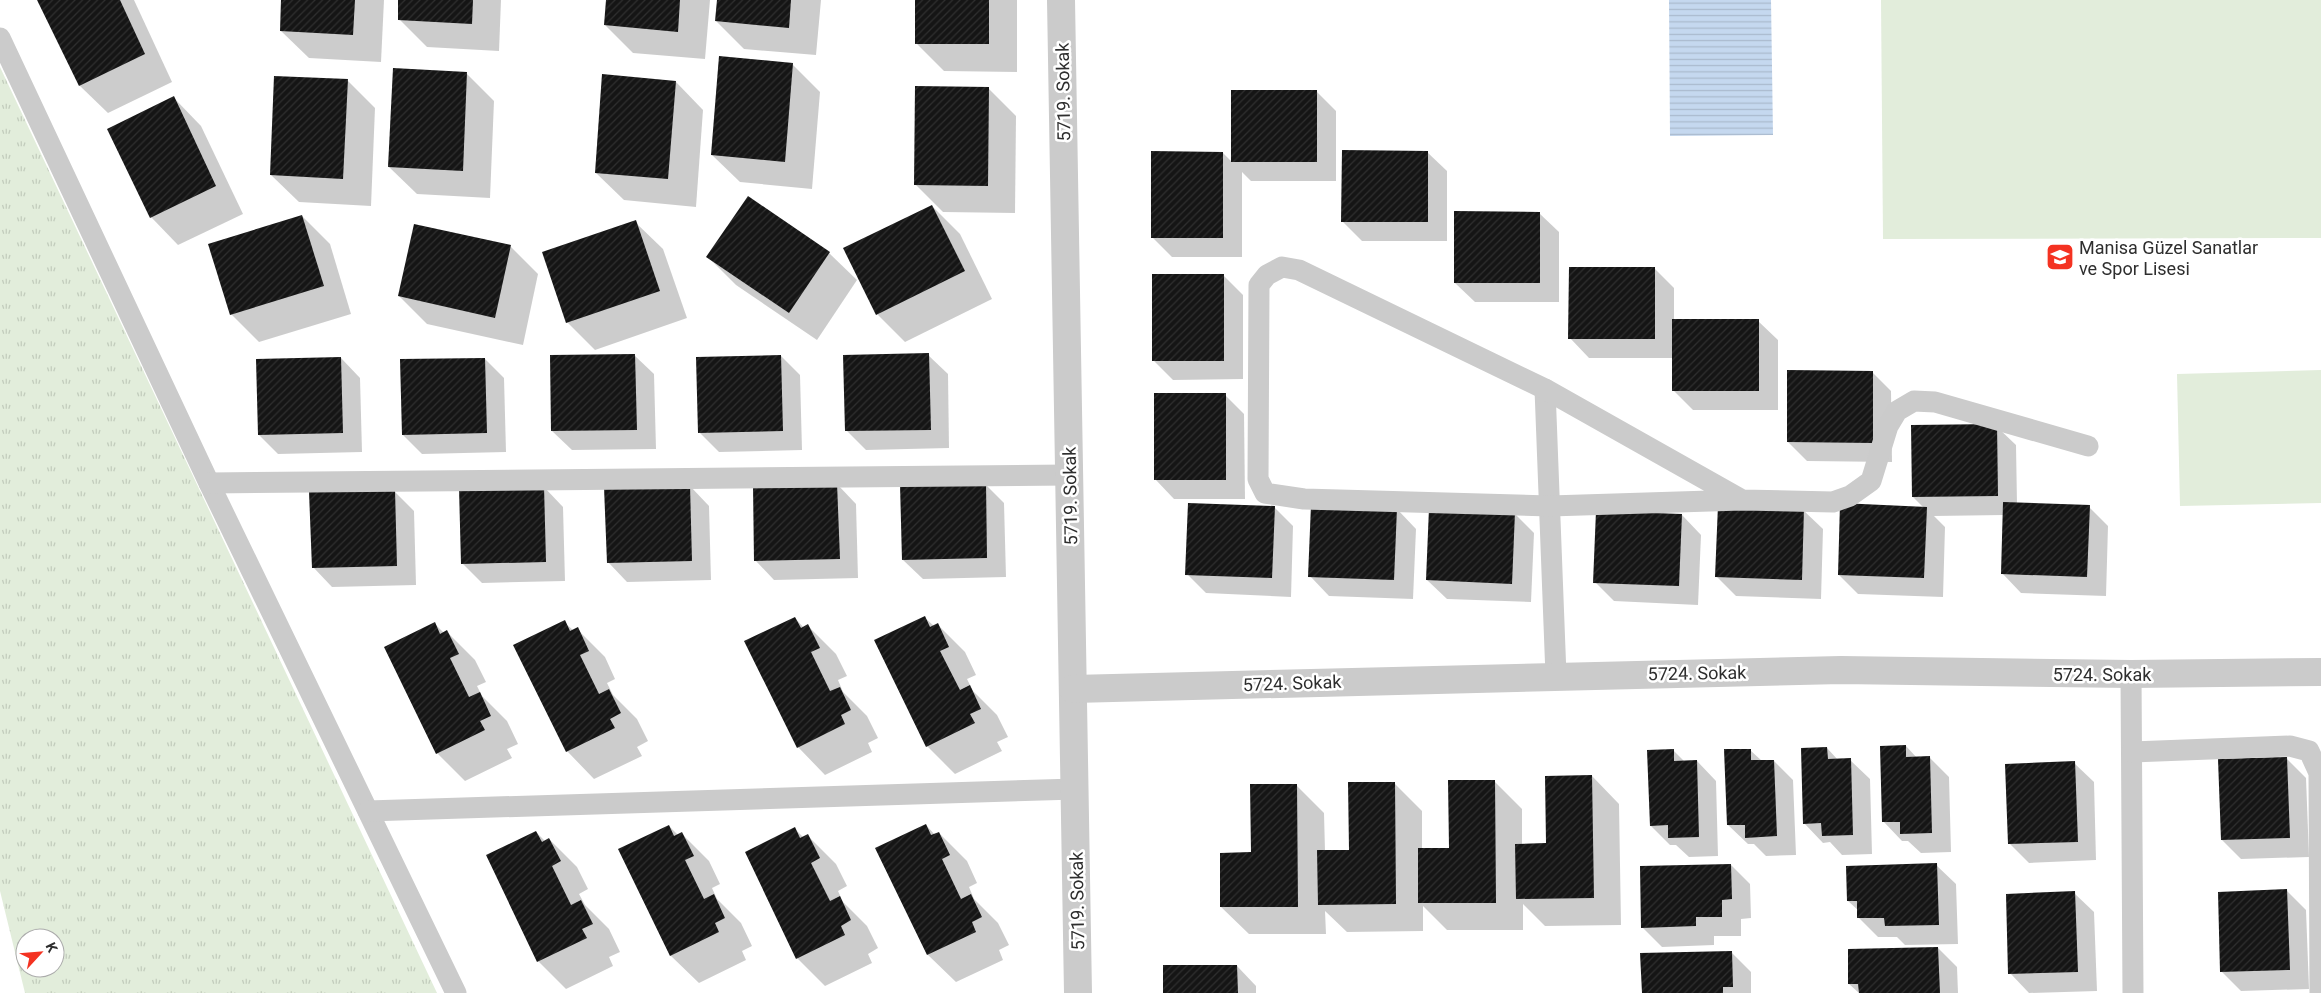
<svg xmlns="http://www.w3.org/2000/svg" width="2321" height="993" font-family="Roboto,sans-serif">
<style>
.green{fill:#e2eddb}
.park{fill:url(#park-tufts);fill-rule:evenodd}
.water{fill:url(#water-rules)}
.shadow{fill:#0003}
.building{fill:url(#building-hatch)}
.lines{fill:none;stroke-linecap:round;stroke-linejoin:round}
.service{stroke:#cbcbcb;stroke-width:21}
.minor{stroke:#cbcbcb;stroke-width:28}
.labels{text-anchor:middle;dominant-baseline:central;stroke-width:5;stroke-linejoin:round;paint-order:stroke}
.street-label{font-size:18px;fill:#2e2e2e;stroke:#fff}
.poi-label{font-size:18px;fill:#2e2e2e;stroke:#fff;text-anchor:start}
</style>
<defs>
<pattern id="park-tufts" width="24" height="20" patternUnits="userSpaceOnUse" patternTransform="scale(1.25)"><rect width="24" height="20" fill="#e2eddb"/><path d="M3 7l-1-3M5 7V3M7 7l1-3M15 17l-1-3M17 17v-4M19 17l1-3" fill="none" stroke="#c2ccbc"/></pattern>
<pattern id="water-rules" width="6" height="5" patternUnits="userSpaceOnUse" patternTransform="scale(1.25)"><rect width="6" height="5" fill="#c5d8ef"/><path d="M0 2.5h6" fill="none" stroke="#aabacd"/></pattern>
<pattern id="building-hatch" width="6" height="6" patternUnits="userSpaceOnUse" patternTransform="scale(1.25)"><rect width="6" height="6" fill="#151515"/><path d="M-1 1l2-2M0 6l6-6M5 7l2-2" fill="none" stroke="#2f2f2f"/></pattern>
</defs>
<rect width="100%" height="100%" fill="#fff"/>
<!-- green -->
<g class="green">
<path d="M1881,0h440v238l-438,1z"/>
<path d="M2321,370v133l-141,3 -3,-132z"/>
</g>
<!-- park -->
<path class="park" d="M0,67l437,926h-412l-25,-102zM25,938h30v30h-30z"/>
<!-- water -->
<path class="water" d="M1669,0h102l2,135 -103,1z"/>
<!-- shadow -->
<g class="shadow">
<path d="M39,0h95l38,82 -64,31 -28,-27z"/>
<path d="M282,0h102l-3,62 -72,-4 -28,-27z"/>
<path d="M400,0h101l-2,51 -72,-4 -28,-28z"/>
<path d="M607,0h103l-5,59 -72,-6 -28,-28z"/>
<path d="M718,0h103l-5,55 -72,-6 -28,-28z"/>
<path d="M916,0h101v72l-73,-1 -28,-28z"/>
<path d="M792,64l28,28 -8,97 -72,-7 -28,-27z"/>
<path d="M466,73l28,28 -4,97 -73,-4 -28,-27z"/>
<path d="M348,81l27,27 -4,98 -72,-4 -28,-27z"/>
<path d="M676,82l27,28 -7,97 -72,-7 -28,-27z"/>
<path d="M988,88l28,28 -1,97 -72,-1 -28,-28z"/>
<path d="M1317,92l19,19v70h-85l-9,-9v85h-70l-19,-19 70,-85 9,9z"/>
<path d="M174,98l27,28 42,88 -65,31 -27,-28z"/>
<path d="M1427,152l20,19v70h-85l-19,-19z"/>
<path d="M932,206l28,28 32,65 -87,43 -28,-28z"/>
<path d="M1539,213l20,19v70h-84l-20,-19z"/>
<path d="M302,216l28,28 21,70 -92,28 -28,-28z"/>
<path d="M635,222l28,27 24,69 -92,32 -28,-28z"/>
<path d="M510,246l28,28 -15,71 -96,-21 -28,-28z"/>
<path d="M829,253l28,27 -40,60 -81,-55 -28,-28z"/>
<path d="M1654,268l20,20v33h84l20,19v70h-85l-19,-19v-33h-85l-19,-20z"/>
<path d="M1224,276l19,19v84l-70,1 -20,-20z"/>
<path d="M634,355l20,19 2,75 -84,1 -20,-19z"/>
<path d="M928,355l20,19 1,74 -83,2 -19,-19z"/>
<path d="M781,356l19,19 2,75 -83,2 -20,-20z"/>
<path d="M341,358l19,20 2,74 -84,2 -19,-19z"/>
<path d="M485,359l19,19 2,74 -84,2 -19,-19z"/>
<path d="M1872,372l19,19 1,71 -85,-1 -19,-19z"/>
<path d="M1225,395l19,19 1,85h-71l-19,-20z"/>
<path d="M1996,426l20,19 1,59 72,3 19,19 -2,70 -85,-3 -19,-20 2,-58 -70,1 11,11 -2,70 -85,-3 -19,-19 85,-67 -11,-11z"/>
<path d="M837,484l19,20 2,74 -84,2 -19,-20z"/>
<path d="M985,484l19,19 2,74 -83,2 -20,-19z"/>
<path d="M690,486l19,20 2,74 -84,2 -19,-20z"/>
<path d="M544,487l19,20 2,74 -83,2 -20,-20z"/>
<path d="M394,491l20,20 2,74 -84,2 -19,-20z"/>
<path d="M1274,507l19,19 -2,71 -85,-4 -19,-19z"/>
<path d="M1397,509l19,20 -3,70 -84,-3 -19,-20z"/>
<path d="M1803,510l20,19 -2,70 -85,-3 -20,-20z"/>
<path d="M1514,513l20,20 -3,69 -84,-3 -20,-19z"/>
<path d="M1682,515l19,20 -3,70 -84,-4 -19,-19z"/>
<path d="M924,617l10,9 3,-2 28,28 11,23 -9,4 6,12 24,24 11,22 -11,5 5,9 -47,23 -28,-28z"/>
<path d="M795,618l9,10 4,-2 28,28 11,22 -9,4 5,12 24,24 11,22 -10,5 4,9 -47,23 -27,-28z"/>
<path d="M564,622l10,9 3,-2 28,28 10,22 -8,4 6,12 24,24 11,22 -11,6 5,9 -48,23 -27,-28z"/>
<path d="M435,624l9,9 3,-1 28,28 11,22 -9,4 5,10 25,25 11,23 -11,5 5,9 -47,23 -28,-28z"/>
<path d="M1906,746l11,12 12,-1 20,20 2,75 -30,1 -13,-12h-6l-19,-20z"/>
<path d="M1827,748l11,12h12l20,19 2,75 -30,1 -12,-13 -7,1 -19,-20z"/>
<path d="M1673,750l12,12 12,-1 19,20 2,75 -29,1 -13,-12h-6l-19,-19z"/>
<path d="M1750,750l12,11h12l19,19 3,75 -30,1 -12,-12h-6l-20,-19z"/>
<path d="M2287,759l19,19 3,79 -68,2 -19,-19z"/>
<path d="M2074,763l20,19 2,78 -67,3 -20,-20z"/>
<path d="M1592,776l27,28 2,121 -76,1 -22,-22v26h-76l-24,-24v25l-76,1 -22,-21 1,23h-77l-28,-27 31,-53 44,-69 28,28 1,38h25l44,-68 28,28v39l28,-1 44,-68 28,28v36h25z"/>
<path d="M926,825l9,10 4,-2 28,28 10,22 -8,4 5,12 24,24 11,22 -10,5 4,10 -47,22 -28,-27 -51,-106z"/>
<path d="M669,826l9,9 4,-1 27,27 11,23 -8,4 5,11 24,24 11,23 -10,5 4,9 -47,23 -28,-27 -51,-106z"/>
<path d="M795,829l9,9 4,-2 28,28 11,22 -9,5 5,11 24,24 11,22 -10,6 4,9 -47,23 -28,-28z"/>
<path d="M536,832l9,9 4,-2 28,28 11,22 -9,5 6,11 24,24 11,23 -11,5 4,9 -47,23 -28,-28z"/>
<path d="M1731,865l19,19 1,34 -10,1v17h-27v9l-52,2 -20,-20z"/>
<path d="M1936,865l20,19 2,60 -53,1 -8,-8h-19l-19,-19v-7l-11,-10z"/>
<path d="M2287,891l19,19 3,79 -68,2 -19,-19z"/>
<path d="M2074,893l20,19 3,79 -68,2 -19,-20z"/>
<path d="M1938,948l19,19 1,26h-99l-10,-9z"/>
<path d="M1731,952l20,20v21h-108z"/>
<path d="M1237,966l19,20v7h-92z"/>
</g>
<!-- building -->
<g class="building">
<path d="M37,0h83l25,54 -66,32z"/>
<path d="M281,0h74l-2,35 -73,-4z"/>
<path d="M398,0h75l-1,24 -74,-4z"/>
<path d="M606,0h74l-2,32 -74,-7z"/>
<path d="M717,0h74l-2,28 -74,-7z"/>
<rect x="915" y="0" width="74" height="44"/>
<path d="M719,56l74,7 -8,99 -74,-7z"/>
<path d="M393,68l74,4 -4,99 -75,-4z"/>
<path d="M602,74l74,7 -8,98 -73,-6z"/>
<path d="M274,76l74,3 -5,100 -73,-4z"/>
<path d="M915,86l74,1 -1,99 -74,-1z"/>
<rect x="1231" y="90" width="86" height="72"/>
<path d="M174,96l42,90 -66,32 -43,-89z"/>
<path d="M1342,150l86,1v71h-87z"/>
<path d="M1151,151l72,1v86h-72z"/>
<path d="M748,196l82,56 -41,61 -83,-56z"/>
<path d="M932,205l33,66 -89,44 -33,-67z"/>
<path d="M1454,211l86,1v71h-86z"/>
<path d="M302,215l22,71 -94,29 -22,-71z"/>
<path d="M636,220l24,71 -94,32 -24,-71z"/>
<path d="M414,224l97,21 -16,73 -97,-22z"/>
<path d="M1569,267h86v72h-87z"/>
<rect x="1152" y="274" width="72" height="87"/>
<rect x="1672" y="319" width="87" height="72"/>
<path d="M929,353l2,77 -86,1 -2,-76z"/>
<path d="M635,354l2,76 -86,1 -1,-76z"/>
<path d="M781,355l2,76 -85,2 -2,-76z"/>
<path d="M341,357l2,76 -85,2 -2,-76z"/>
<path d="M485,358l2,75 -85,2 -2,-76z"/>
<path d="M1787,370l86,1v72l-86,-1z"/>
<rect x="1154" y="393" width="72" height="87"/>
<path d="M1997,424l1,72 -86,1 -1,-72z"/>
<path d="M837,483l3,76 -86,2 -1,-76z"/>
<path d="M986,483l1,75 -85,2 -2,-76z"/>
<path d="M690,485l2,76 -85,2 -3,-76z"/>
<path d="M544,486l2,76 -85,2 -2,-76z"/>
<path d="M395,490l2,76 -85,2 -3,-76z"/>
<path d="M2003,502l87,3 -3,72 -86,-3z"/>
<path d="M1188,503l87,3 -3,72 -87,-3z"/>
<path d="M1840,503l87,4 -3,71 -86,-3z"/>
<path d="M1311,505l86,3 -3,72 -86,-3z"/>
<path d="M1718,505l86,3 -2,72 -87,-3z"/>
<path d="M1429,508l86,4 -3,72 -86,-4z"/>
<path d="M1596,511l86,3 -3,72 -86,-3z"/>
<path d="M925,616l5,11 8,-4 11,24 -9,4 20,39 10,-5 11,24 -11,5 5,9 -49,24 -52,-107z"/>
<path d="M795,617l6,11 7,-4 12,24 -9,4 19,39 10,-4 11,23 -10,5 4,9 -48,24 -53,-107z"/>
<path d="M565,620l5,11 8,-4 11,24 -9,4 19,39 10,-5 12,24 -11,6 5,9 -49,24 -53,-107z"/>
<path d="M435,622l5,12 7,-4 12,24 -9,4 19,39 11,-5 11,24 -11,5 5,9 -49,24 -52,-107z"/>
<path d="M1906,745v12l24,-1 2,77 -32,1v-12h-18l-2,-76z"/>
<path d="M1827,747l1,12 23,-1 2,77 -31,1 -1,-13 -18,1 -2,-76z"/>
<path d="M1674,749v12l23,-1 2,77 -31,1v-13l-18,1 -3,-76z"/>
<path d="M1724,749h27v11h23l3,76 -32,2v-13h-18z"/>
<path d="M2287,757l3,81 -69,2 -3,-81z"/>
<path d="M2075,761l3,81 -70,2 -3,-80z"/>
<path d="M1592,775l2,123 -78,1 -1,-55 31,-1 -1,-67z"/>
<path d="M1448,780h47l1,123h-78v-55h31z"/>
<path d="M1348,782h47l1,122 -78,1 -1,-55h32z"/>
<path d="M1250,784h47l1,123h-78v-54l31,-1z"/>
<path d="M926,824l5,11 8,-3 11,23 -8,4 19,40 10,-5 11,23 -10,5 4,10 -49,23 -52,-107z"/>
<path d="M669,825l5,11 8,-4 12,24 -9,4 19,39 10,-5 11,24 -10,5 4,9 -49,24 -52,-107z"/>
<path d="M795,827l5,11 8,-4 12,24 -9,5 19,38 10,-5 11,24 -10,6 4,9 -49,24 -51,-107z"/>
<path d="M536,831l6,11 7,-4 12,23 -9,5 19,39 10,-5 12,24 -11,5 5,9 -50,24 -51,-107z"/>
<path d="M1937,863l2,62 -54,1 -1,-8h-27v-17h-10l-1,-35z"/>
<path d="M1731,864l1,35 -10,1v17h-26v9l-55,2 -1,-62z"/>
<path d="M2287,889l3,81 -70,2 -2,-80z"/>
<path d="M2075,891l3,81 -70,2 -2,-80z"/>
<path d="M1938,947l2,46h-81l-1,-9h-10v-35z"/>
<path d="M1732,951l1,36h-10v6h-81l-2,-40z"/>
<path d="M1163,965h74l1,28h-75z"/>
</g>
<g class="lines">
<!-- service -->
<g class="service">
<path d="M0,38l209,445 247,510"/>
<path d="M1545,389l11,287"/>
<path d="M209,483l860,-8"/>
<path d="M1742,500l-192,6 -246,-7 -39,-6 -7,-14 1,-194 8,-10 15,-8 17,3 246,119 197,111 91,2 17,-6 21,-15 17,-55 9,-15 17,-10 21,1 153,44"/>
<path d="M2131,674l2,319"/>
<path d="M2132,752l158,-6 19,5 10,22 1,220"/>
<path d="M368,811l708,-22"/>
</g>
<!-- minor -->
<g class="minor">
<path d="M1061,0l17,993"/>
<path d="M1073,689l768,-19 290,4 190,-2"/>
</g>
</g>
<!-- icons -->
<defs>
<symbol id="school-square" viewBox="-11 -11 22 22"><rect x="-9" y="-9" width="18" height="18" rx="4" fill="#f43221" stroke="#fff"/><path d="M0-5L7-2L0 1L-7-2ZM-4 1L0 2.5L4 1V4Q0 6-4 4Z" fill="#fff"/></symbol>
</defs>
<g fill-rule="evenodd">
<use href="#school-square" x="2044" y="241" width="32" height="32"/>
</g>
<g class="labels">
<!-- street labels -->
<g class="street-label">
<text transform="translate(1063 92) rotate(-91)">5719. Sokak</text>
<text transform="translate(1070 496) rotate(-91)">5719. Sokak</text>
<text transform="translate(1697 673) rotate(-1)">5724. Sokak</text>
<text x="2102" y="674">5724. Sokak</text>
<text transform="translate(1292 683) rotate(-2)">5724. Sokak</text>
<text transform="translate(1077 901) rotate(-91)">5719. Sokak</text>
</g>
<!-- poi labels -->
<g class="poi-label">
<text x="2079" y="247">Manisa Güzel Sanatlar<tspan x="2079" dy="21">ve Spor Lisesi</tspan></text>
</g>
</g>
<!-- north arrow -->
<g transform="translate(40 953) rotate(64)"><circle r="24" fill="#ffffff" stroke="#ababab"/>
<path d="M0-4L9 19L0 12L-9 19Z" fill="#f43221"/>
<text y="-8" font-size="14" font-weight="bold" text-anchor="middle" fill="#2e2e2e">K</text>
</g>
</svg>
